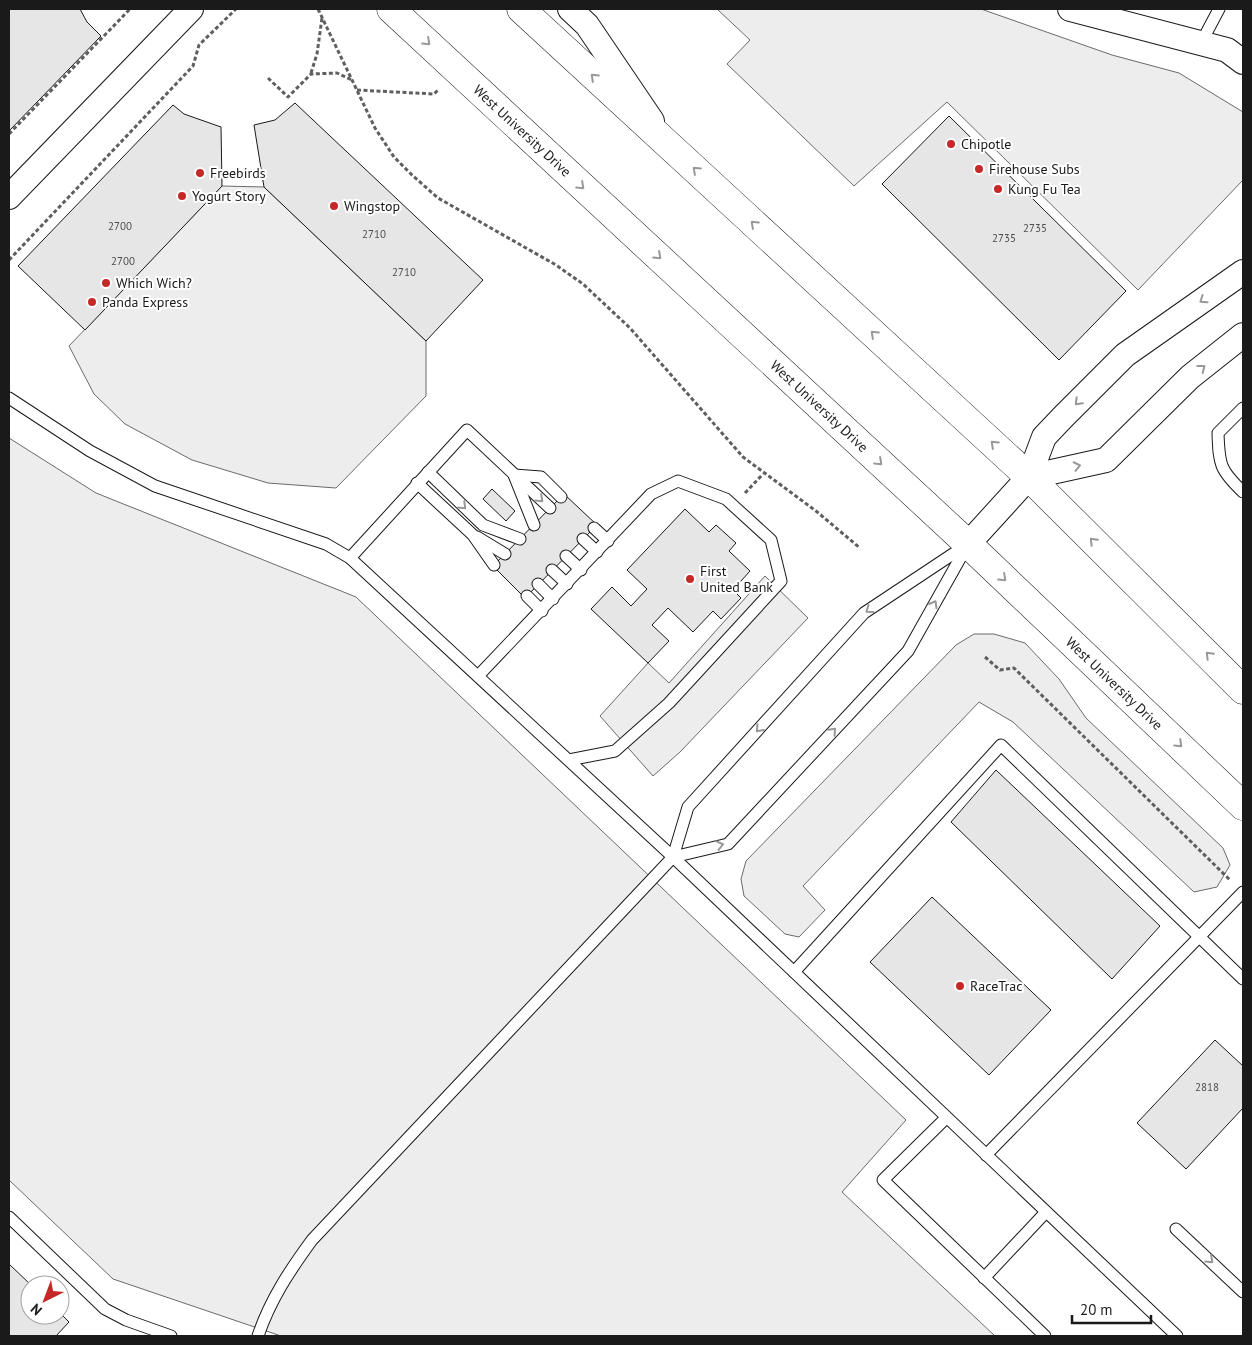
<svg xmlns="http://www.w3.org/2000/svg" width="1252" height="1345" font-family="'PT Sans',sans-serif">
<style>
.built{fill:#ededed;stroke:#6a6a6a}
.building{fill:#e6e6e6;stroke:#1a1a1a}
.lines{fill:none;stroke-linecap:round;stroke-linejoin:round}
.lane-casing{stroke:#1a1a1a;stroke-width:13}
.street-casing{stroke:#1a1a1a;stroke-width:26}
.primary-casing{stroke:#1a1a1a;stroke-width:29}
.path{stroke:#5f5f5f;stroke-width:3;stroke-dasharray:4 2.5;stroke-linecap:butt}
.lane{stroke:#fff;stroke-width:11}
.street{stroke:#fff;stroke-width:24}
.primary{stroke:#fff;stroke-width:28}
.oneway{stroke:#989898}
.poi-dot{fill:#c62828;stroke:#fff;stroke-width:2}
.labels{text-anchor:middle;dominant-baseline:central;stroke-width:4;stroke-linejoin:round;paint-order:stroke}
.number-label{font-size:11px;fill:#4d4d4d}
.street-label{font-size:14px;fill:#1a1a1a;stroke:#fff}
.poi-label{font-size:14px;fill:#1a1a1a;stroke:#fff;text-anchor:start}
</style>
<rect width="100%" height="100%" fill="#fff"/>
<!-- built -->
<g class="built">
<path d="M717,9h264l131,46 67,18 64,39v68l-105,110 -191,-188 -93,84 -127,-122 23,-24z"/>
<path d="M222,186l42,1 162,154v55l-90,92 -68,-5 -76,-23 -67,-36 -31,-30 -25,-48z"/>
<path d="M9,438l87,55 260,104 550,523 -64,72 153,144h-714l-168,-57 -104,-99z"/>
<path d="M765,576l43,42 -128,134 -27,24 -53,-60 48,-53 21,20z"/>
<path d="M974,634h20l31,9 34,36 27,39 137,130 7,17 -13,22 -23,5 -181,-170 -34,-20 -176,184 22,24 -26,27 -14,-3 -41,-38 -3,-17 5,-18 210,-216z"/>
</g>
<!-- building -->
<g class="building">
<path d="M9,9h71l7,13 14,14 -92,95z"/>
<path d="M295,103l188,177 -57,61 -162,-154 -10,-62 21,-5z"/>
<path d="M173,105l11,9 37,13 1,59 -137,144 -67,-64z"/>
<path d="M949,116l177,175 -67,69 -177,-176z"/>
<path d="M492,489l23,22 -9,10 -23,-22z"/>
<path d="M564,494l33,31 -72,73 -32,-32z"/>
<path d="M685,509l24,23 7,-7 20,18 -7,8 21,20 -17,19 8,8 -20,21 -8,-8 -20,21 -25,-24 -16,17 17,16 -21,22 -57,-54 21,-22 19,19 16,-17 -20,-19z"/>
<path d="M996,770l164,156 -48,53 -161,-157z"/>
<path d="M932,897l119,113 -62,65 -119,-113z"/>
<path d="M1215,1040l28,26v42l-57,61 -49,-46z"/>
<path d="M9,1264l22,21 -1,30h30v-2l9,9 -13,14h-47z"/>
</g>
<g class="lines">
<defs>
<g id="lane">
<path d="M1201,43l18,-34"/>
<path d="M9,398l81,53 65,35 171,58 24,14 323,299 504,479"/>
<path d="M1243,408l-25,25c1,32 2,37 25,59"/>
<path d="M428,472l55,53 37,14"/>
<path d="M417,483l56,52 21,30"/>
<path d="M534,525l-20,-50 27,2 20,20"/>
<path d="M594,528l14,13"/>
<path d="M477,537l28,17"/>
<path d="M583,539l14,13"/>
<path d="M566,556l15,14"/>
<path d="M350,558l117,-128 83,78"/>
<path d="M552,570l15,14"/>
<path d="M538,584l15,15"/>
<path d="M527,596l15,15"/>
<path d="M478,676l173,-182 27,-13 48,18 45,41 10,41 -112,122 -54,48 -46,9"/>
<path d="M673,857l55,-13 180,-193 59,-105"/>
<path d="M794,972l207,-227 242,234"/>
<path d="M946,1118l-63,62 162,156"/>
<path d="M986,1155l257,-263"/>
<path d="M9,1217l96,92 21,11 45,16"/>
<path d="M1176,1229l67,63"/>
<path d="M984,1278l62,-66"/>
<path d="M258,1336c12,-36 32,-66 54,-96l361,-383 15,-50 176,-194 104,-69"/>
</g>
<g id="street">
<path d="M570,9l17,16 65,96"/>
<path d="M1070,9l157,41 16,12"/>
<path d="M9,197l182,-188"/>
<path d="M1029,477l77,-17 84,-83 53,-42"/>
<path d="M968,544l61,-67 15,-40 19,-20 62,-62 118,-83"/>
</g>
<g id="primary">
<path id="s1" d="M391,9l577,535 275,262"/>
<path d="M521,9l508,468 214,213"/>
</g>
</defs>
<!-- lane casing -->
<use href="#lane" class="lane-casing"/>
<!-- street casing -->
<use href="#street" class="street-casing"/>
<!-- primary casing -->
<use href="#primary" class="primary-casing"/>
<!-- path -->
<g class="path">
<path d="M318,9l57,119 19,29 18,18 26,23 118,67 27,19 47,44 113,129 73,54 44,37"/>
<path d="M311,73l6,-19 5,-36"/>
<path d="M268,78l20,19 23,-23 26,-1 15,7"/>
<path d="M357,90l77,4 5,-5"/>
<path d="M9,134l121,-125"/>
<path d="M9,260l184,-194 6,-21 37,-36"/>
<path d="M745,493l18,-19"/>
<path d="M985,657l15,13 14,-2 216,212"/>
</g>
<!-- lane -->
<use href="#lane" class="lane"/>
<!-- street -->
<use href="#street" class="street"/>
<!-- primary -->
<use href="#primary" class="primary"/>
</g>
<!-- one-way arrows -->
<defs><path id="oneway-chevron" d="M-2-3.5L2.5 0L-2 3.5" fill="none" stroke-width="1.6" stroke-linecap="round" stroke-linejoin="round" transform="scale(1.25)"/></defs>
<g class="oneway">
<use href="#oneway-chevron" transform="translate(427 42) rotate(43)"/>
<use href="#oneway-chevron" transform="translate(594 77) rotate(-137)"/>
<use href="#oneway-chevron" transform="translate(696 170) rotate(-137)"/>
<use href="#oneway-chevron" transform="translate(581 186) rotate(43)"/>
<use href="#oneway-chevron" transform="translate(754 224) rotate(-137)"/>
<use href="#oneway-chevron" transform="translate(658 256) rotate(43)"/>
<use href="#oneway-chevron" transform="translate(1203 300) rotate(145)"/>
<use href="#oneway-chevron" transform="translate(874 334) rotate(-137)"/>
<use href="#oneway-chevron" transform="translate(1202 368) rotate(-38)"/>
<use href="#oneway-chevron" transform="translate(1078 402) rotate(135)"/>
<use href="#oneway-chevron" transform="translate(994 444) rotate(-137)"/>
<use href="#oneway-chevron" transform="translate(879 462) rotate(43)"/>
<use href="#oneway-chevron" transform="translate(1077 466) rotate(-12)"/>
<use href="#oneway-chevron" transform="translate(540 499) rotate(43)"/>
<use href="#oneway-chevron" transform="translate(463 506) rotate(44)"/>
<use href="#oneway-chevron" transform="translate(1093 541) rotate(-135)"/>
<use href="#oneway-chevron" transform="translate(1003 578) rotate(43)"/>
<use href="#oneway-chevron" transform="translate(934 604) rotate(-60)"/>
<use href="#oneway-chevron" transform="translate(869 610) rotate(144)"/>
<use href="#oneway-chevron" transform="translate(1209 655) rotate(-135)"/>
<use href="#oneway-chevron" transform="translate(759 729) rotate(132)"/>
<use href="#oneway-chevron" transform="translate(833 731) rotate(-47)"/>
<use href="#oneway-chevron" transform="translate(1179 744) rotate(44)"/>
<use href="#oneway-chevron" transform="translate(720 845) rotate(-14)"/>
<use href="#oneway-chevron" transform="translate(1210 1260) rotate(43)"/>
</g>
<!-- markers -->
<g class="poi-dot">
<circle cx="951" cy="144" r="5"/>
<circle cx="979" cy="169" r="5"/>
<circle cx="200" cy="173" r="5"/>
<circle cx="998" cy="189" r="5"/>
<circle cx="182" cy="196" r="5"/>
<circle cx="334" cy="206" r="5"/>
<circle cx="106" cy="283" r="5"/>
<circle cx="92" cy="302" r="5"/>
<circle cx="690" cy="579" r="5"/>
<circle cx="960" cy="986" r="5"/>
</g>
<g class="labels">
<!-- number labels -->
<g class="number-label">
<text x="120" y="226">2700</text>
<text x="1035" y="228">2735</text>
<text x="374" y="234">2710</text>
<text x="1004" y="238">2735</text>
<text x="123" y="261">2700</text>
<text x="404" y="272">2710</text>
<text x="1207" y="1087">2818</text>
</g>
<!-- street labels -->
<g class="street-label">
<text stroke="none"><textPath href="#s1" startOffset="179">West University Drive</textPath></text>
<text stroke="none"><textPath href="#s1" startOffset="584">West University Drive</textPath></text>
<text stroke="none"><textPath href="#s1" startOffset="989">West University Drive</textPath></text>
</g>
<!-- poi labels -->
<g class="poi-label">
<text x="961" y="144">Chipotle</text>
<text x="989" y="169">Firehouse Subs</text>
<text x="210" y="173">Freebirds</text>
<text x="1008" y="189">Kung Fu Tea</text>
<text x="192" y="196">Yogurt Story</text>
<text x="344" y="206">Wingstop</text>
<text x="116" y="283">Which Wich?</text>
<text x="102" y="302">Panda Express</text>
<text x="700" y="571">First<tspan x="700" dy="16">United Bank</tspan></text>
<text x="970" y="986">RaceTrac</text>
</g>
</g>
<!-- border -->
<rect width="1252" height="1345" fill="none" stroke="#1a1a1a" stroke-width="20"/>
<!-- north arrow -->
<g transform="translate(45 1300) rotate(222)"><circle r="24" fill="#ffffff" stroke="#a3a3a3"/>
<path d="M0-4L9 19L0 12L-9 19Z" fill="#c62828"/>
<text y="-8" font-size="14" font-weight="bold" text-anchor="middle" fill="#1a1a1a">N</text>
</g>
<!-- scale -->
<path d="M1072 1315v8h79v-8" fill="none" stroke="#1a1a1a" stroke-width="2.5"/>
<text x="1080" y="1315" font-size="15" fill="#1a1a1a" stroke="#ffffff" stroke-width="4" paint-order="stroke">20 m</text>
</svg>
